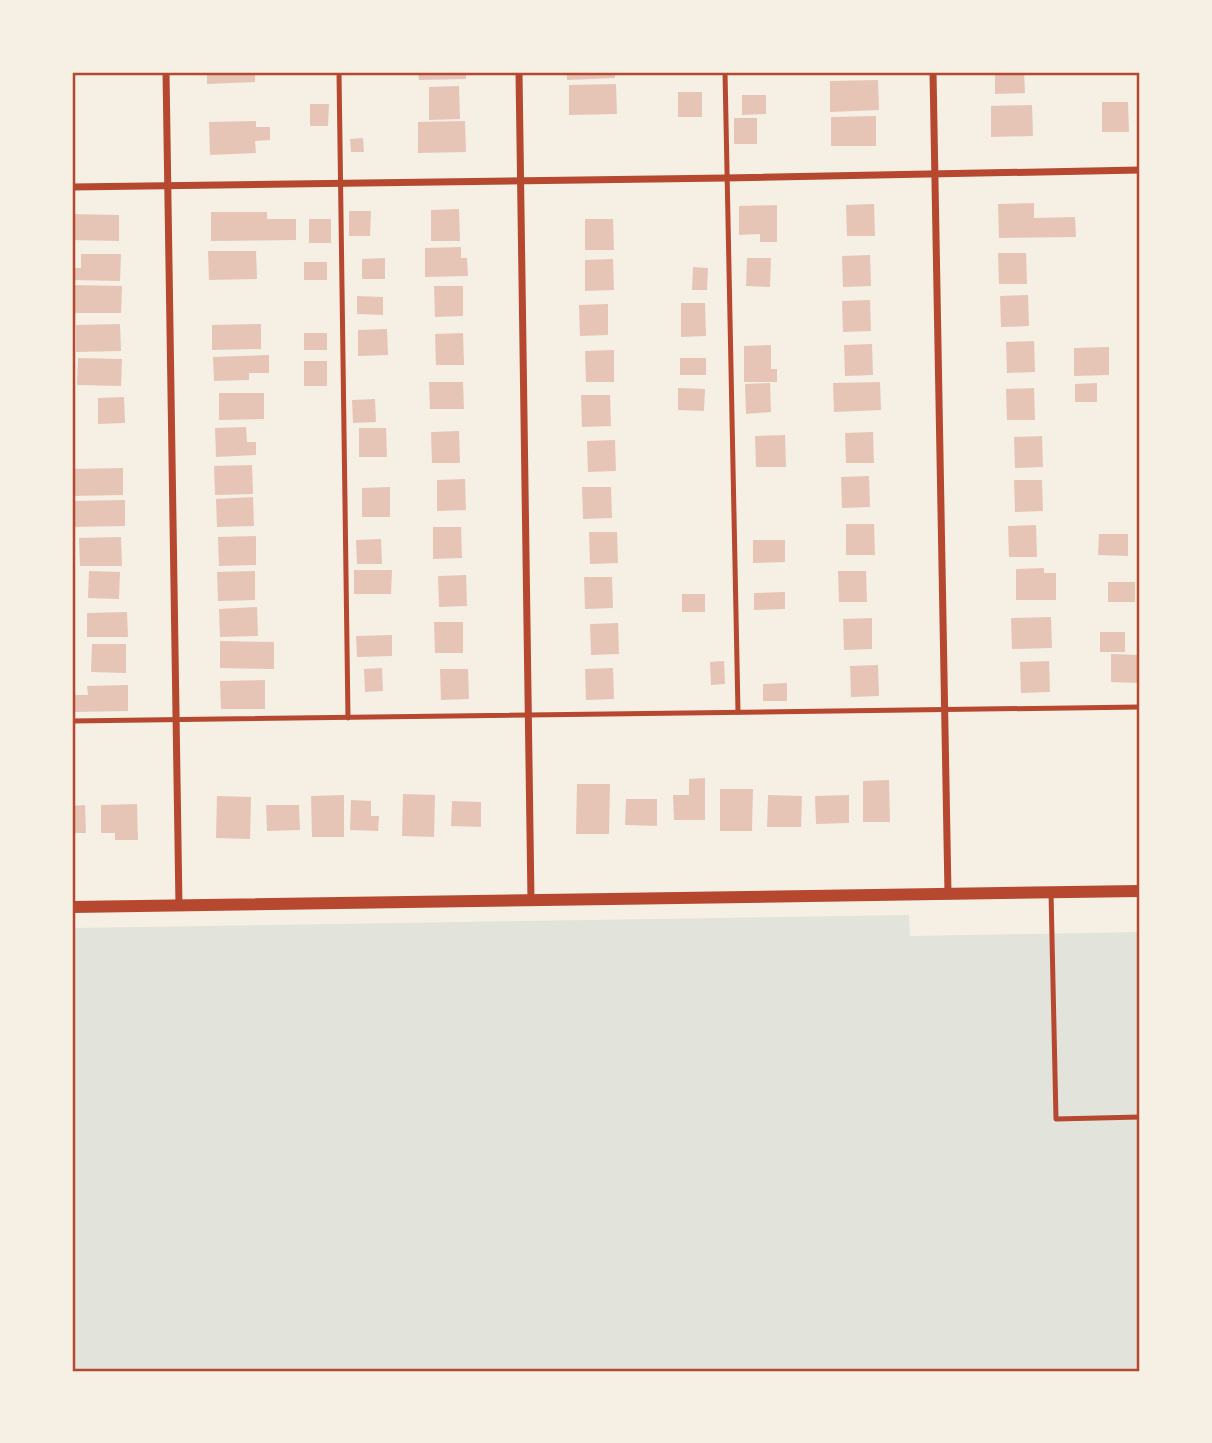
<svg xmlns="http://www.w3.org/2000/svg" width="1212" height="1443" font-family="Barlow,sans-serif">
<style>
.green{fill:#e2e4dc}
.building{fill:#e6c5b7}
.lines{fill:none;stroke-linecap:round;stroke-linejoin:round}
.service{stroke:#b5482f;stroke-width:5}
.minor{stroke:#b5482f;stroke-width:7}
.tertiary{stroke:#b5482f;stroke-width:12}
.neatline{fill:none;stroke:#b5482f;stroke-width:2.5}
</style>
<rect width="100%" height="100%" fill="#f6efe4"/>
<!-- green -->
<path class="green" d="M909,915l1,21 230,-4v439h-1068v-443z"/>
<!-- building -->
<g class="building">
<path d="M76,72h36v2l-36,1z"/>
<path d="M207,72h48v10l-48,2z"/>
<path d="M418,72h48v7l-47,1z"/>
<path d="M567,72h48v6l-48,2z"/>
<path d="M995,72h29l1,21 -30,1z"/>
<path d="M878,80l1,30 -49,2v-31z"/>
<path d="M616,84l1,30 -48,1v-30z"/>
<path d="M459,86l1,33 -31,1v-33z"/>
<rect x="678" y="92" width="24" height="25"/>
<path d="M742,95h24v19l-24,1z"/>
<path d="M1102,102h26l1,30h-27z"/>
<path d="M310,104h19l-1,22h-18z"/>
<path d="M1032,105l1,31 -42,1v-31z"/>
<path d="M876,116v30h-45v-29z"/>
<rect x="734" y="118" width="23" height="26"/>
<path d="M256,121v6h14v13l-15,1 1,12 -46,2 -1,-33z"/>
<path d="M465,121l1,31 -48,1v-31z"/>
<path d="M363,138l1,14h-13l-1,-13z"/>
<path d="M1034,203v15l41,-1 1,20 -77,1 -1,-34z"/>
<path d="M874,204l1,32h-28l-1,-31z"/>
<path d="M777,205v37h-17v-8l-21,1v-29z"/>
<path d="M459,209l1,32h-29v-31z"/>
<path d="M349,211h22l-1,25h-21z"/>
<path d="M211,212h56v7h29v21l-85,1z"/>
<path d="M72,214l47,1v26l-47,-1z"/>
<rect x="309" y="219" width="22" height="24"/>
<path d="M585,219h28l1,31h-29z"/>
<path d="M461,247v11h6l1,18 -43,1v-29z"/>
<path d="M208,251h48l1,28 -48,1z"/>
<path d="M998,253h28l1,31h-28z"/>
<path d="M81,254h40l-1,27 -48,-1v-12h9z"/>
<path d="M870,255l1,31 -28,1 -1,-31z"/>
<path d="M385,258v21h-23v-20z"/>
<path d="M747,258h24l-1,29 -24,-1z"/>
<path d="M613,259l1,31 -29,1v-31z"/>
<rect x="304" y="262" width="23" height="18"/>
<path d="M693,267l15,1 -1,22h-15z"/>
<path d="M72,285l50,1 -1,27h-49z"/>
<path d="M434,286h29v30l-28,1z"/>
<path d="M1028,295l1,31 -28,1 -1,-31z"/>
<path d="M357,296l26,1v18l-26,-1z"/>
<path d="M870,300l1,31 -28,1 -1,-31z"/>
<path d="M681,303h24l1,33 -25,1z"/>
<path d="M608,304v31l-28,1 -1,-31z"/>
<path d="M120,324l1,27 -45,1v-27z"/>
<path d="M261,324v25l-49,1v-25z"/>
<path d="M387,329l1,26 -30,1v-26z"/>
<rect x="304" y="333" width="23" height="17"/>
<path d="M463,333l1,32h-28l-1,-31z"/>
<path d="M1034,341l1,31 -28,1 -1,-31z"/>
<path d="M872,344l1,31 -28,1 -1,-31z"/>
<path d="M771,345v24h6v13h-33v-36z"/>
<path d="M1109,347v28l-35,1v-28z"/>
<path d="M614,350v32h-28l-1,-31z"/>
<path d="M269,355v18h-20v7l-35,1 -1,-24z"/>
<path d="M78,358l44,1 -1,27 -44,-1z"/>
<rect x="680" y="358" width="26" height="17"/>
<rect x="304" y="361" width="23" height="25"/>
<path d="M429,382h34l1,27h-34z"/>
<path d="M880,382l1,28 -47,2 -1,-29z"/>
<path d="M770,383l1,29 -25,2 -1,-30z"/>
<path d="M1097,383v19h-22v-18z"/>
<path d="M678,388l27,1 -1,22 -26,-1z"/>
<path d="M1034,388l1,32h-28l-1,-31z"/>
<path d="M219,393h45v26l-45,1z"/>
<path d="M581,395h29l1,31 -29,1z"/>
<path d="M124,397l1,26 -27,1v-26z"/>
<path d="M375,399l1,23 -23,1 -1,-23z"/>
<path d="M246,427l1,15h9v13l-40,2 -1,-29z"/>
<path d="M359,428h27l1,29h-28z"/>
<path d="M459,431l1,32h-28l-1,-31z"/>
<path d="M873,432l1,31h-28l-1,-30z"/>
<path d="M785,435l1,32h-30l-1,-31z"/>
<path d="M1042,436l1,31 -28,1 -1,-31z"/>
<path d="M615,440l1,31 -28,1 -1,-31z"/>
<path d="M252,465l1,29 -38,1 -1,-29z"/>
<path d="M123,468v27l-51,1v-27z"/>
<path d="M869,476l1,31 -28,1 -1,-31z"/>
<path d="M465,479l1,31 -29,1v-31z"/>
<path d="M1014,480h28l1,31 -28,1z"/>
<path d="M390,487v30h-28v-29z"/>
<path d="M582,487h29l1,31 -29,1z"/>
<path d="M253,497l1,29 -37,1 -1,-28z"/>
<path d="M125,500v26l-53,1v-26z"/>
<path d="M846,524h28l1,31h-29z"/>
<path d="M1036,525l1,32h-28l-1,-31z"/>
<path d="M433,527h28l1,31 -29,1z"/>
<path d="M589,532h28l1,31 -28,1z"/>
<path d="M1099,534h29v22l-30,-1z"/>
<path d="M256,536v29l-37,1 -1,-29z"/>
<path d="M121,537l1,29h-42l-1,-28z"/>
<path d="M381,539l1,25h-25l-1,-24z"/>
<path d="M753,540h32v22l-32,1z"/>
<path d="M1044,568v5h12v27h-40v-31z"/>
<path d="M354,570h38l-1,24h-37z"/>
<path d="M89,571l31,1 -1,27 -31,-1z"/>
<path d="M255,571v29l-37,1 -1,-29z"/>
<path d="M838,571h28l1,31h-28z"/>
<path d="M466,575l1,31 -28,1 -1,-31z"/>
<path d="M584,577h28l1,31 -28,1z"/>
<rect x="1108" y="582" width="27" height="20"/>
<path d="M785,592v17l-31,1v-17z"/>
<rect x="682" y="594" width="23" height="18"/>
<path d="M257,607l1,29 -38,1 -1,-28z"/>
<path d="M127,612l1,25h-41v-24z"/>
<path d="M1051,617l1,31 -40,1 -1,-31z"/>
<path d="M872,618v31l-28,1 -1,-31z"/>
<path d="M434,622h29v31h-28z"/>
<path d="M618,623l1,31 -28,1 -1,-31z"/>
<rect x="1100" y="632" width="25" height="20"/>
<path d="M392,635v21l-35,1 -1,-21z"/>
<path d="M220,641l54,1v27l-54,-1z"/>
<path d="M92,644h34v29l-35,-1z"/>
<path d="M1111,654l28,1 -1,28 -27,-1z"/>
<path d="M724,661l1,23 -14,1 -1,-23z"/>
<path d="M1049,661l1,31 -29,1 -1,-31z"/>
<path d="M878,665l1,31 -28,1 -1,-31z"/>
<path d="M382,668l1,23 -18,1 -1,-23z"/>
<path d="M613,668l1,31 -28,1 -1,-31z"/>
<path d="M440,669h28l1,30 -28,1z"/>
<path d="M265,680v29h-44l-1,-28z"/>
<path d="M787,683v18h-24v-17z"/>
<path d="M128,685v26l-56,1v-17h16l-1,-9z"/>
<path d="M705,778v42h-31l-1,-25h16v-16z"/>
<path d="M889,780l1,42h-27v-41z"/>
<path d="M577,784h33l-1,50h-33z"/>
<path d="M720,789h33l-1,42h-32z"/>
<path d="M403,794l32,1 -1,42 -32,-1z"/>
<path d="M344,795v42h-32l-1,-41z"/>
<path d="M768,795l34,1 -1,31h-34z"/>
<path d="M849,795v28l-33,1 -1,-28z"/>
<path d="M217,796l34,1 -1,42 -34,-1z"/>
<path d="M626,799h31v27l-32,-1z"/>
<path d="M351,800l20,1v15h8l-1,15 -28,-1z"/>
<path d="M452,801l29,1v25l-30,-1z"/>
<path d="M137,804l1,36h-23v-7h-14v-28z"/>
<path d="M85,805l1,28h-14v-27z"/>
<path d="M266,805h33l1,25 -33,1z"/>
</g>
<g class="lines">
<!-- service -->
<g class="service">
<path d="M339,72l9,646"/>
<path d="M725,72l13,640"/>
<path d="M72,721l1068,-14"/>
<path d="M1051,892l5,227 84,-2"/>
</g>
<!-- minor -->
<g class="minor">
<path d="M166,72l13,834"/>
<path d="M519,72l12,828"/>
<path d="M933,72l15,822"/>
<path d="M72,187l654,-9 414,-8"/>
</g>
<!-- tertiary -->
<path class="tertiary" d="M72,907l1068,-16"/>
</g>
<!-- border -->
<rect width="1212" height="1443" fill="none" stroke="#f6efe4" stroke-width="147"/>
<rect x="74" y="74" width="1064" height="1296" class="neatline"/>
</svg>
